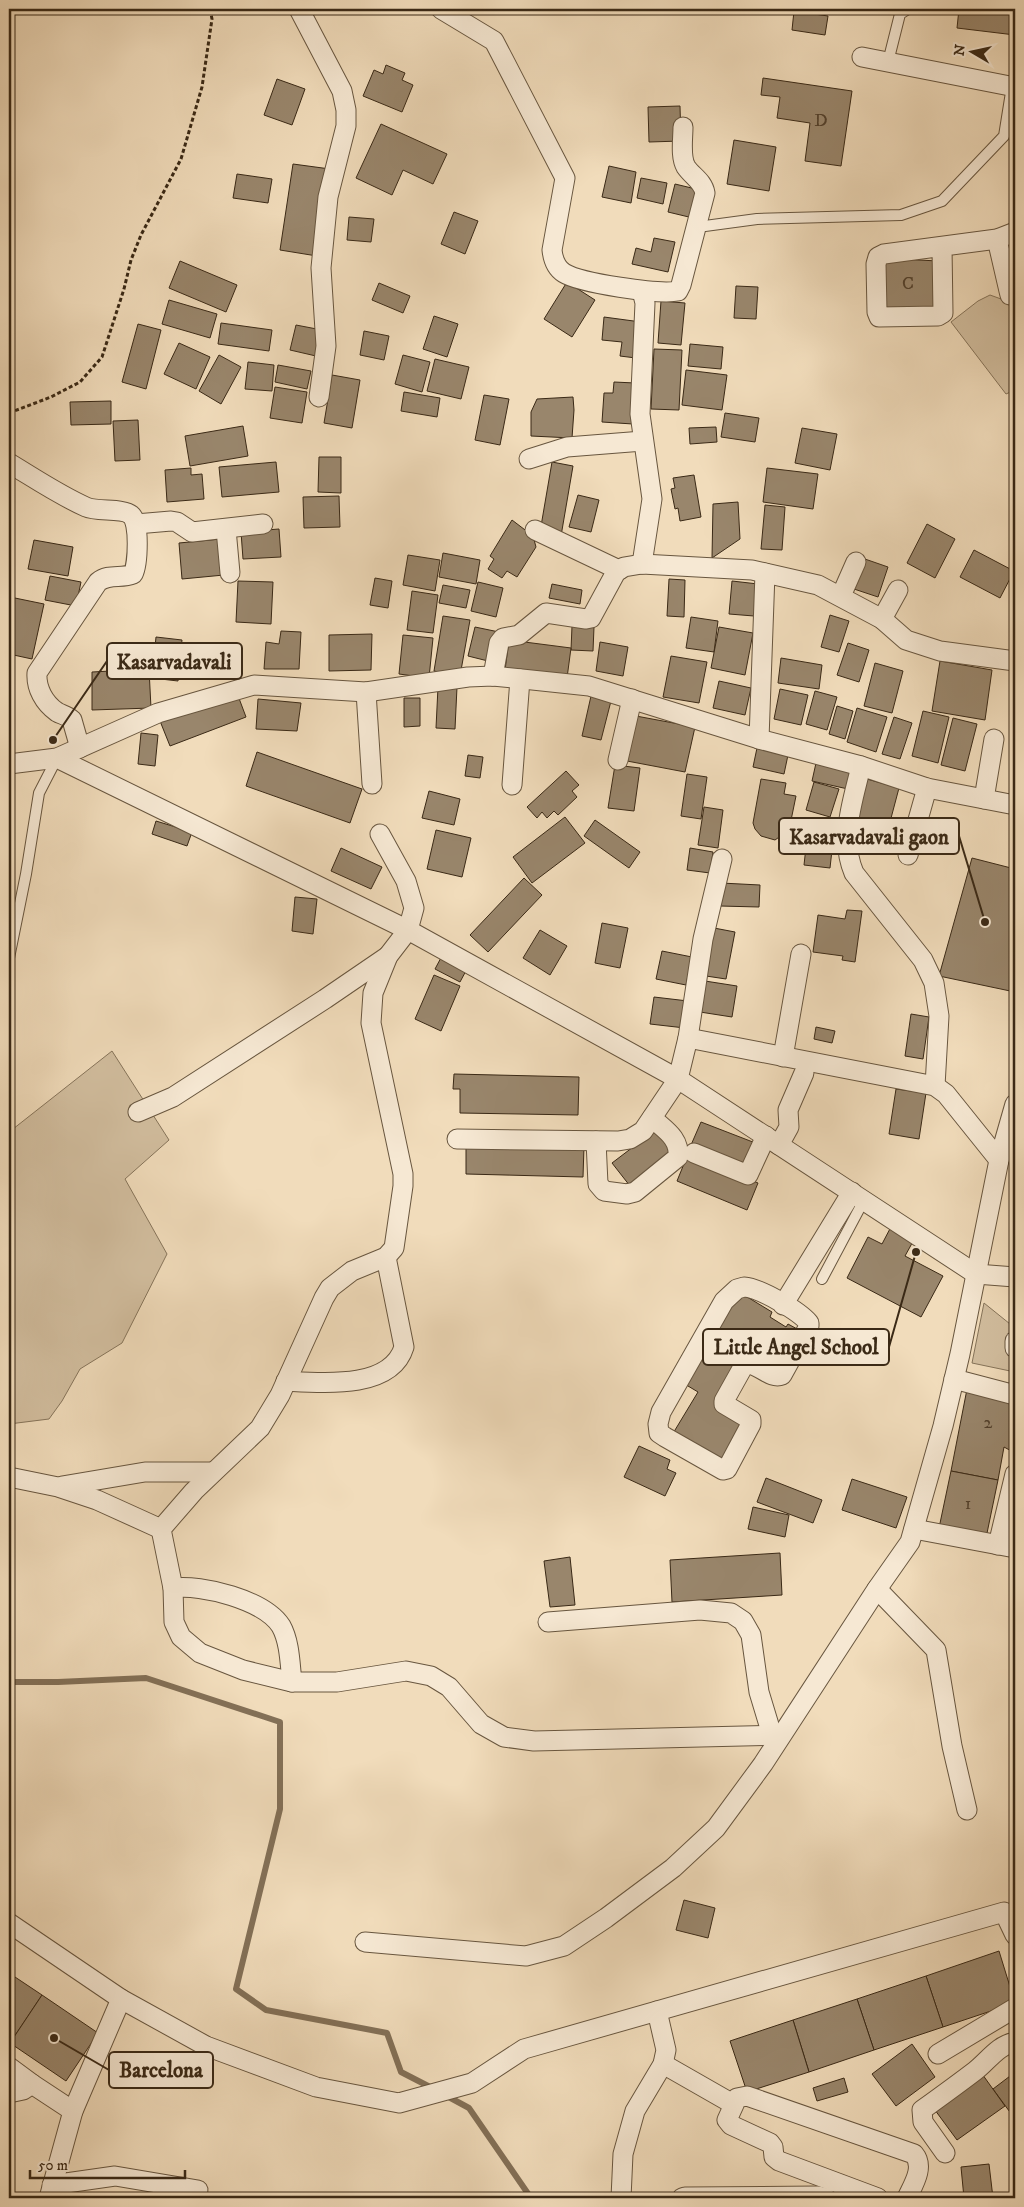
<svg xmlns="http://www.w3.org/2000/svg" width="1024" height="2207" font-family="'IM FELL DW Pica',serif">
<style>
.green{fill:#d2be9f;stroke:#86745a}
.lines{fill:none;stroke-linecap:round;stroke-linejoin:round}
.stream{stroke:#837057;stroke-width:6}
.building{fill:#99866c;stroke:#3a2916}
.service-casing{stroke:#68563f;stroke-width:12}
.minor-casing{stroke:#68563f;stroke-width:21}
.path{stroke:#3a2916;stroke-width:3;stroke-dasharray:4 2.5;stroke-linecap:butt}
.service{stroke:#f6e8d3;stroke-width:10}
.minor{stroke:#f6e8d3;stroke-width:19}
.labels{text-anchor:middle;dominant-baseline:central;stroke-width:4;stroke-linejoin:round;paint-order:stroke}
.number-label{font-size:18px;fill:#52402c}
.leader{fill:none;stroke:#3a2916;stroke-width:2}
.callout-dot{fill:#3a2916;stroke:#f6e8d3;stroke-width:2}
.callout{fill:#f6e8d3;stroke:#3a2916;stroke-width:2}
.callout-label{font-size:21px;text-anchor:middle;font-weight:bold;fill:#3a2916}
</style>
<rect width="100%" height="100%" fill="#f1dcbb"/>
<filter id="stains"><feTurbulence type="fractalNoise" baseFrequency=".004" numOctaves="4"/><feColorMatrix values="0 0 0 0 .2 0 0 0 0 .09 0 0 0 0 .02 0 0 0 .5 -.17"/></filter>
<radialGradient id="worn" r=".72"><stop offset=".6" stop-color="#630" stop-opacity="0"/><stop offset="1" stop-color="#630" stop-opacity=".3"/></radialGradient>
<!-- green -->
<g class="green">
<path d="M990,295l25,9v86l-9,4 -55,-72 27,-21z"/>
<path d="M112,1051l57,89 -44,39 42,75 -45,89 -42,26 -18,32 -13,18 -40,5v-297l4,2z"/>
<path d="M984,1303l31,25v44l-43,-9z"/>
</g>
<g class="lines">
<!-- stream -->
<g class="stream">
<path d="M9,1682h49l88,-4 134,44v87l-44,180 30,21 121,23 14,39 33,17"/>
<path d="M445,2095l24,13 62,90"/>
</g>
</g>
<!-- building -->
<g class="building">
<path d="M959,9h56v26l-58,-7z"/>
<path d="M794,11l34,5 -3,19 -33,-5z"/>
<path d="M386,65l19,8 -3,7 11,5 -11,27 -39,-16 11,-26 9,4z"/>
<path d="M763,78l89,13 -11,75 -36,-5 5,-38 -33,-5 3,-21 -19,-2z"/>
<path d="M277,79l28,10 -13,36 -28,-10z"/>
<path d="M680,106l1,35 -32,1 -1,-35z"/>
<path d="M381,124l66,30 -14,30 -30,-14 -11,25 -36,-17z"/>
<path d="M734,140l42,7 -7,44 -42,-7z"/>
<path d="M293,164l37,5 -13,87 -37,-6z"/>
<path d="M609,166l27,6 -5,31 -29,-6z"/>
<path d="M237,174l35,5 -4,24 -35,-5z"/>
<path d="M641,178l26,5 -4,21 -26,-6z"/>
<path d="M675,184l25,6 -7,28 -25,-6z"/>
<path d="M454,212l24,9 -13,33 -24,-10z"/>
<path d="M349,217l25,2 -3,23 -24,-2z"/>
<path d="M654,238l21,4 -7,30 -36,-8 4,-16 15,4z"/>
<path d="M1015,240v51l-17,-46z"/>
<path d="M881,258l57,3 -3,49 -57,-2z"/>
<path d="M180,261l57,24 -11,27 -57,-24z"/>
<path d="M567,282l28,18 -23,37 -28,-18z"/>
<path d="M379,283l31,13 -7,17 -31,-13z"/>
<path d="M736,286l22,1 -2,32 -22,-1z"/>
<path d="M169,300l48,14 -7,24 -48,-14z"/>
<path d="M661,301l24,2 -4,42 -23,-2z"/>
<path d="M434,316l24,8 -11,33 -24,-8z"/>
<path d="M604,317l37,5 -5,36 -16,-2 2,-14 -20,-2z"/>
<path d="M221,323l51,7 -3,21 -51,-7z"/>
<path d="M138,324l23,6 -15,59 -24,-7z"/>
<path d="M296,325l26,5 -6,26 -26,-6z"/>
<path d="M364,331l25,5 -5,24 -24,-5z"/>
<path d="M179,343l31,14 -14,32 -32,-15z"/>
<path d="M690,344l33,3 -2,22 -33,-3z"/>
<path d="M654,349l28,1 -3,60 -28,-1z"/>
<path d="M219,355l22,12 -20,37 -22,-13z"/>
<path d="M403,355l27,7 -8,30 -27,-8z"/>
<path d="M435,359l34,8 -8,32 -34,-8z"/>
<path d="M248,362l26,3 -2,26 -27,-2z"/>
<path d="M278,365l33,6 -4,18 -32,-7z"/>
<path d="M686,370l41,5 -5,35 -40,-5z"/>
<path d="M332,375l28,5 -8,48 -28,-5z"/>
<path d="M614,382l21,1 -2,41 -31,-2 2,-29h9z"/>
<path d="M275,387l32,5 -5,31 -32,-5z"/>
<path d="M404,392l36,6 -3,19 -36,-6z"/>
<path d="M484,395l25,4 -9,46 -25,-5z"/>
<path d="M573,397l1,13 -2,28 -41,-2v-24l6,-13z"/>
<path d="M111,401v23l-40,1 -1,-23z"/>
<path d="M725,413l34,5 -4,24 -34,-5z"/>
<path d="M138,420l2,40 -25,1 -2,-40z"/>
<path d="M243,426l5,30 -58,10 -5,-30z"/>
<path d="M716,427l1,15 -27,2 -1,-16z"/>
<path d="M802,428l35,6 -7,36 -35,-7z"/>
<path d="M319,457h22v36l-23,-1z"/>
<path d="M276,462l3,30 -57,5 -3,-30z"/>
<path d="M552,462l21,4 -12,70 -21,-4z"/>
<path d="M191,468v7l11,-1 2,25 -37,3 -2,-32z"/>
<path d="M767,468l51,6 -5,35 -50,-7z"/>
<path d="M694,475l7,42 -21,4 -2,-13 -3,1 -4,-20 4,-1 -2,-10z"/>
<path d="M578,495l21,5 -8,32 -22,-5z"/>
<path d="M339,496l1,31 -36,1 -1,-31z"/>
<path d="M738,502l2,37 -28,19 1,-54z"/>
<path d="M765,505l20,2 -3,43 -21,-1z"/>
<path d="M512,520l21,16 3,11 -19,30 -10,-6 -5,7 -14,-9 6,-10 -4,-3z"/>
<path d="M927,524l28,15 -20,39 -28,-15z"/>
<path d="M279,529l2,28 -38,2 -2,-27z"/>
<path d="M221,539l3,36 -42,4 -3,-36z"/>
<path d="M34,540l39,7 -5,29 -40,-7z"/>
<path d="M974,550l40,21 -14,27 -40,-21z"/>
<path d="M443,553l37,7 -4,24 -37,-7z"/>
<path d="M408,555l32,5 -5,31 -32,-6z"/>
<path d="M862,558l26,9 -10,30 -27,-9z"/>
<path d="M50,576l31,6 -5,24 -31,-6z"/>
<path d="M375,578l17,3 -4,27 -18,-3z"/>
<path d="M669,579l16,1 -1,37 -17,-1z"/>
<path d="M238,581l35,1 -2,42 -35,-2z"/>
<path d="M732,581l26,3 -4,32 -25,-2z"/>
<path d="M478,582l25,6 -7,29 -25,-6z"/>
<path d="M552,584l30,6 -2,14 -31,-6z"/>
<path d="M443,585l27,5 -4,18 -27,-5z"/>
<path d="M412,591l26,4 -5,38 -26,-3z"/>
<path d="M10,597l34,7 -12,55 -23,-5z"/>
<path d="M830,615l19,6 -10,31 -18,-5z"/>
<path d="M443,616l27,4 -10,56 -26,-5z"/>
<path d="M691,617l27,4 -4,31 -28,-4z"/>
<path d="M572,626l22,1 -1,24 -22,-1z"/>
<path d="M475,627l24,5 -7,30 -24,-6z"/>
<path d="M719,627l34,6 -8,42 -34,-7z"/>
<path d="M281,631l20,1 -2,37h-35l2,-27 13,2z"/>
<path d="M372,634l-1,36 -42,1v-36z"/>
<path d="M403,635l30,3 -4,40 -30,-4z"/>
<path d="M156,637l26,3 -4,41 -26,-3z"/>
<path d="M509,640l62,8 -4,30 -62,-8z"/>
<path d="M600,642l28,5 -5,29 -27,-5z"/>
<path d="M848,643l21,7 -10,32 -22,-7z"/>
<path d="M671,656l36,6 -8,41 -36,-6z"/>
<path d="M781,658l41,7 -3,24 -41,-6z"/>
<path d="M940,661l52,9 -7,50 -53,-9z"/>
<path d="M875,663l28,8 -11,42 -28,-7z"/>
<path d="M149,669l2,39 -59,2v-38z"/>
<path d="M719,681l32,7 -6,27 -32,-7z"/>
<path d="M438,687h19l-2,42 -19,-1z"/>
<path d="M780,689l28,6 -7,30 -27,-6z"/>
<path d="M815,691l22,6 -10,33 -21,-6z"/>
<path d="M237,693l9,24 -76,29 -10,-25z"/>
<path d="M591,696l20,5 -10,39 -19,-4z"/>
<path d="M404,698h16v28l-16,1z"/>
<path d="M258,699l43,4 -4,28 -41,-2z"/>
<path d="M837,706l16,5 -8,28 -16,-5z"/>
<path d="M857,708l30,9 -11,35 -29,-10z"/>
<path d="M923,711l26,6 -11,46 -26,-7z"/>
<path d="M636,716l59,11 -10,45 -58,-11z"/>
<path d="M894,717l18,6 -12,36 -18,-5z"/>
<path d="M953,718l24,6 -12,47 -24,-6z"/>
<path d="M141,733l17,2 -3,31 -17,-2z"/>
<path d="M757,748l31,7 -4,19 -31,-7z"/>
<path d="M257,752l105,37 -12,34 -104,-37z"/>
<path d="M468,755l15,2 -3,21 -15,-2z"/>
<path d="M816,763l37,8 -5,18 -36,-8z"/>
<path d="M615,765l25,3 -6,43 -26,-3z"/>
<path d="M566,771l13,14 -7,6 5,6 -19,18 -4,-4 -7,7 -5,-6 -5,6 -10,-11z"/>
<path d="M687,774l20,3 -6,42 -20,-3z"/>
<path d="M761,779l25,4 -2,11 12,2 -7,34 -14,10 -14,-4 -6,-7 -2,-6z"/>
<path d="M867,779l32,9 -13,49 -33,-9z"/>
<path d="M814,782l25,7 -9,28 -24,-7z"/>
<path d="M429,791l31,8 -6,26 -32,-7z"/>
<path d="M704,807l19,3 -5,38 -20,-3z"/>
<path d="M565,817l20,26 -53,40 -19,-26z"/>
<path d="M595,820l45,32 -11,16 -45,-32z"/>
<path d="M156,821l36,11 -5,14 -35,-12z"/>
<path d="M808,829l26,3 -4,36 -26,-3z"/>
<path d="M436,830l35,8 -9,39 -35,-8z"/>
<path d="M341,848l41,19 -11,22 -40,-18z"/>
<path d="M690,848l23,4 -3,21 -23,-3z"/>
<path d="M972,858l43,11v123l-76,-16z"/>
<path d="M524,878l18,17 -54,57 -18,-17z"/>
<path d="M721,883l39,2 -1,22 -39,-1z"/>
<path d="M295,897l22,2 -4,35 -21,-3z"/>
<path d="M847,910l15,1 -7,51 -13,-2 1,-4 -30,-4 5,-37 27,4z"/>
<path d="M602,923l26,5 -8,40 -25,-5z"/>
<path d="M714,928l21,4 -9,47 -20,-3z"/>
<path d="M540,930l27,16 -17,29 -27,-17z"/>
<path d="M662,951l30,6 -6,28 -30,-6z"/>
<path d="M443,954l25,13 -8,15 -25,-13z"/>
<path d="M434,975l26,11 -19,45 -26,-12z"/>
<path d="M705,981l32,5 -5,31 -32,-5z"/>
<path d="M654,997l34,4 -3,27 -35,-4z"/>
<path d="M911,1014l18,3 -6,42 -18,-3z"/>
<path d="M816,1027l19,4 -3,12 -18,-4z"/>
<path d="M454,1074l125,3 -1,38 -118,-2v-24h-7z"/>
<path d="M896,1089l30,4 -7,46 -30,-5z"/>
<path d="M701,1122l57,22 -9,24 -58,-23z"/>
<path d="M658,1128l17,23 -45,35 -18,-23z"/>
<path d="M466,1143l118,3 -1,31 -117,-3z"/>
<path d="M688,1154l70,29 -11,27 -70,-29z"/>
<path d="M893,1223l23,13 -11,20 38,20 -22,41 -74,-39 21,-41 14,7z"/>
<path d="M739,1292l33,20 -2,5 16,10 2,-3 11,6 -21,33 -28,-17 -35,57 32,20 -26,43 -49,-31 26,-43 -15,-9z"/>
<path d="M968,1384l47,16v53l-11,-6 -6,33 -47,-9z"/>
<path d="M639,1446l31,14 -3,9 9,4 -11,23 -41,-19z"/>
<path d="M951,1471l47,9 -12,58 -47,-10z"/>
<path d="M766,1478l56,22 -9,23 -56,-21z"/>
<path d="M852,1479l55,18 -11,31 -54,-18z"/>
<path d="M753,1507l36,8 -4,22 -37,-8z"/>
<path d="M780,1553l2,42 -110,7 -2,-42z"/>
<path d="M570,1557l5,48 -25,2 -6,-46z"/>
<path d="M684,1900l31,8 -7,30 -32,-8z"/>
<path d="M999,1951l16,52 -72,24 -17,-51z"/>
<path d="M9,1973l33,22 -32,48 -1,-1z"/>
<path d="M926,1976l17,51 -69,23 -17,-51z"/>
<path d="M42,1995l56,38 -32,48 -56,-38z"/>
<path d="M857,1999l17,51 -65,22 -16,-52z"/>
<path d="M793,2020l16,52 -62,20 -17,-51z"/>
<path d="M912,2044l23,33 -39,29 -24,-32z"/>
<path d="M1015,2046v73l-22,-30 21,-16 -4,-26z"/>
<path d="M980,2071l25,35 -48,34 -25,-34z"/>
<path d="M844,2078l4,14 -31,9 -4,-13z"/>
<path d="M989,2164l4,34h-29l-3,-31z"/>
</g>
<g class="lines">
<defs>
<g id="service">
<path d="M888,62l12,-48 8,-5"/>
<path d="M705,226l52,-7 144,-4 41,-14 62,-65 8,-50"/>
<path d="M9,958l17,-84 13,-81 18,-35"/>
<path d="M822,1279l42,-79"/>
</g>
<g id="minor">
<path d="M299,9l43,82 4,19v16l-18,71 -7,71 5,78 -7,51"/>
<path d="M441,9l53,32 71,137 -13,72c1,9 4,18 12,23 16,10 95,22 114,18l3,-6 24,-92c-2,-12 -13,-17 -19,-26 -6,-10 -3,-28 -3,-40"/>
<path d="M862,57l153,30"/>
<path d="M997,239l12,52 1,4 5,1"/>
<path d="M942,247l1,66 -5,3 -59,1 -2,-5 -1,-48 2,-7 6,-3 113,-15 18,-7"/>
<path d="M529,459l38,-12 76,-6"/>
<path d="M9,463c25,15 50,32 77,44 11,5 37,1 45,8 9,7 7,49 2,59 -12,5 -24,-1 -35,8l-61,91c-1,15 7,30 20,39 5,3 10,3 15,8l8,28"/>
<path d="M136,524l35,-3 6,1 15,10 71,-8"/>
<path d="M226,529l4,44"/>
<path d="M535,530l84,40"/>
<path d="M642,564l10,-65 -12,-85 5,-111 -3,-12"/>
<path d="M841,596l15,-34"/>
<path d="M882,619l16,-29"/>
<path d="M493,676l6,-33 4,-5 16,-3 27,-22 40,6 5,-1 25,-46 8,-5 18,-3 110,6 66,15 64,34 24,21 34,11 75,10"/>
<path d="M366,692l6,92"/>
<path d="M759,739l6,-166"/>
<path d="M57,758l351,172 270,149 298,195 39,3"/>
<path d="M618,760l14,-61"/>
<path d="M9,764l48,-6 101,-45 96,-28 112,7 102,-15 25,-1 96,10 170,53 102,27 66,22 88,17"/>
<path d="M861,766c-8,35 -22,72 -7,107l69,87 11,23 5,33 -4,70"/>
<path d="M512,785l8,-106"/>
<path d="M984,799l10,-60"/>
<path d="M380,834l26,47 8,27 -6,22 -20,26 -15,37 -2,30 32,151v12l-9,62 -8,9 -34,14 -22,17 -6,10 -44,97 -20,33 -66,63 -33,38 12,59 1,34 7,15 19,16 43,17 49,12h45l69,-11 25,5 18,11 32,37 23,13 30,4 247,-6"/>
<path d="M908,855l19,-67"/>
<path d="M688,1038l247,48 11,8 53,66"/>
<path d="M783,1057l18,-103"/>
<path d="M138,1112l35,-15 152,-98 63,-43"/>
<path d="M457,1139l161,2 12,-2 13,-8 35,-52 10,-41 15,-99 19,-80"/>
<path d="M596,1141l2,43 6,7 23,3 8,-2 43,-35c2,-19 -13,-27 -26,-39"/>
<path d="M779,1145l10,-18 -1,-17 16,-37"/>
<path d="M694,1153l54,22 18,-39"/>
<path d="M744,1287c16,1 55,24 65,36v3l-27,49c-12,5 -23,-12 -36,-11l-3,3 -19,34v3l27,16v4l-24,45 -4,1 -58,-33 -6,-4 -1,-9 3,-12 63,-111 13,-12z"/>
<path d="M783,1305l69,-113"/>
<path d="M1015,1341v7"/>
<path d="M954,1379l61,16"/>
<path d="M286,1381c36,2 105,9 118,-34l-18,-90"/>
<path d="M9,1477l49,10 39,13 64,29"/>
<path d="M62,1486l83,-14h68"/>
<path d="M914,1529l101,19"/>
<path d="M998,1545l17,-71"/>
<path d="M173,1588c29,-4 91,12 108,38 9,16 9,39 11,56"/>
<path d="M877,1589l59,61 16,96 15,64"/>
<path d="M548,1622l152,-12 31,3 12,8 8,14 8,57 13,43"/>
<path d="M9,1923l112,76 -48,112 -24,87"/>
<path d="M365,1942l161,14 38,-10 42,-28 67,-50 43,-40 47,-64 114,-175 33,-47 33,-116 17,-72 39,-194 16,-56"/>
<path d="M121,1999l85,47 110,41 83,16 73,-20 52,-34 480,-137 11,23"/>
<path d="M938,2054l77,-46"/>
<path d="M663,2064l70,40"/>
<path d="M9,2067l23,17"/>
<path d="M9,2093l14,-3 9,-6 41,27"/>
<path d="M945,2153l-22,-31 -1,-12c18,-13 36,-26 53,-39 13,-10 23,-26 40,-29"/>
<path d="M52,2185l63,-9 83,14"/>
<path d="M621,2198l2,-44 12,-43 28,-47 3,-14 -9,-39"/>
<path d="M682,2198l3,-1 133,-1 8,2"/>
<path d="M878,2198l-99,-37 -5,-4 -1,-10 -3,-4 -39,-18 -4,-5 10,-22 10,-2 167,58c11,13 -1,31 -7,44"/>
</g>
</defs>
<!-- service casing -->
<use href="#service" class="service-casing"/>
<!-- minor casing -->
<use href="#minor" class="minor-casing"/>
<!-- path -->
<path class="path" d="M9,413l42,-16 29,-15 22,-25 22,-68 7,-29 10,-25 40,-76 21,-72 10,-68 -2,-10"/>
<!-- service -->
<use href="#service" class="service"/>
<!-- minor -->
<use href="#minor" class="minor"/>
</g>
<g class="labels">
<!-- number labels -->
<g class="number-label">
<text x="821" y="121">D</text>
<text x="908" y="284">C</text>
<text x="988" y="1423">2</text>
<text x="968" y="1504">1</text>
</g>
</g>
<!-- callouts -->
<path class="leader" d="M53 740L107 661M985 922L959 836M916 1252L889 1347M54 2038L109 2070"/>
<g class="callout-dot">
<circle cx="53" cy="740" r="5"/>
<circle cx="985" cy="922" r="5"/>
<circle cx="916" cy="1252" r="5"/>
<circle cx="54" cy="2038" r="5"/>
</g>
<g class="callout">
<rect x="107" y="643" width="135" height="36" rx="5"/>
<rect x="779" y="818" width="180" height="36" rx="5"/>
<rect x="703" y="1329" width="186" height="36" rx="5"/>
<rect x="109" y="2052" width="104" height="36" rx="5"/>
</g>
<g class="callout-label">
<text x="174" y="669">Kasarvadavali</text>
<text x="869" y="844">Kasarvadavali gaon</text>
<text x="796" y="1354">Little Angel School</text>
<text x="161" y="2077">Barcelona</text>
</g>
<!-- margin -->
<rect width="1024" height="2207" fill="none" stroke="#f1dcbb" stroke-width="30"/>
<rect x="10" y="10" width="1004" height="2187" fill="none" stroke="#3a2916" stroke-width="2.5"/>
<rect x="15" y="15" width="994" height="2177" fill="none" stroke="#3a2916"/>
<!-- north arrow -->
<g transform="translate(972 52) rotate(279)" stroke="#f6e8d3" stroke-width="4" paint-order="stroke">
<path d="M0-4L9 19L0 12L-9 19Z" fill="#3a2916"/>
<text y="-8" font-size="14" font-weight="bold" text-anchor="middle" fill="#3a2916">N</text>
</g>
<!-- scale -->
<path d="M30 2170v8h155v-8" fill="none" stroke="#3a2916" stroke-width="2.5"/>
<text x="38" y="2170" font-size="15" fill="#3a2916" stroke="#f6e8d3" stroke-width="4" paint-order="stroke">50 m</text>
<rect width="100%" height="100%" filter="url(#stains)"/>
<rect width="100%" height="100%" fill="url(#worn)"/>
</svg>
